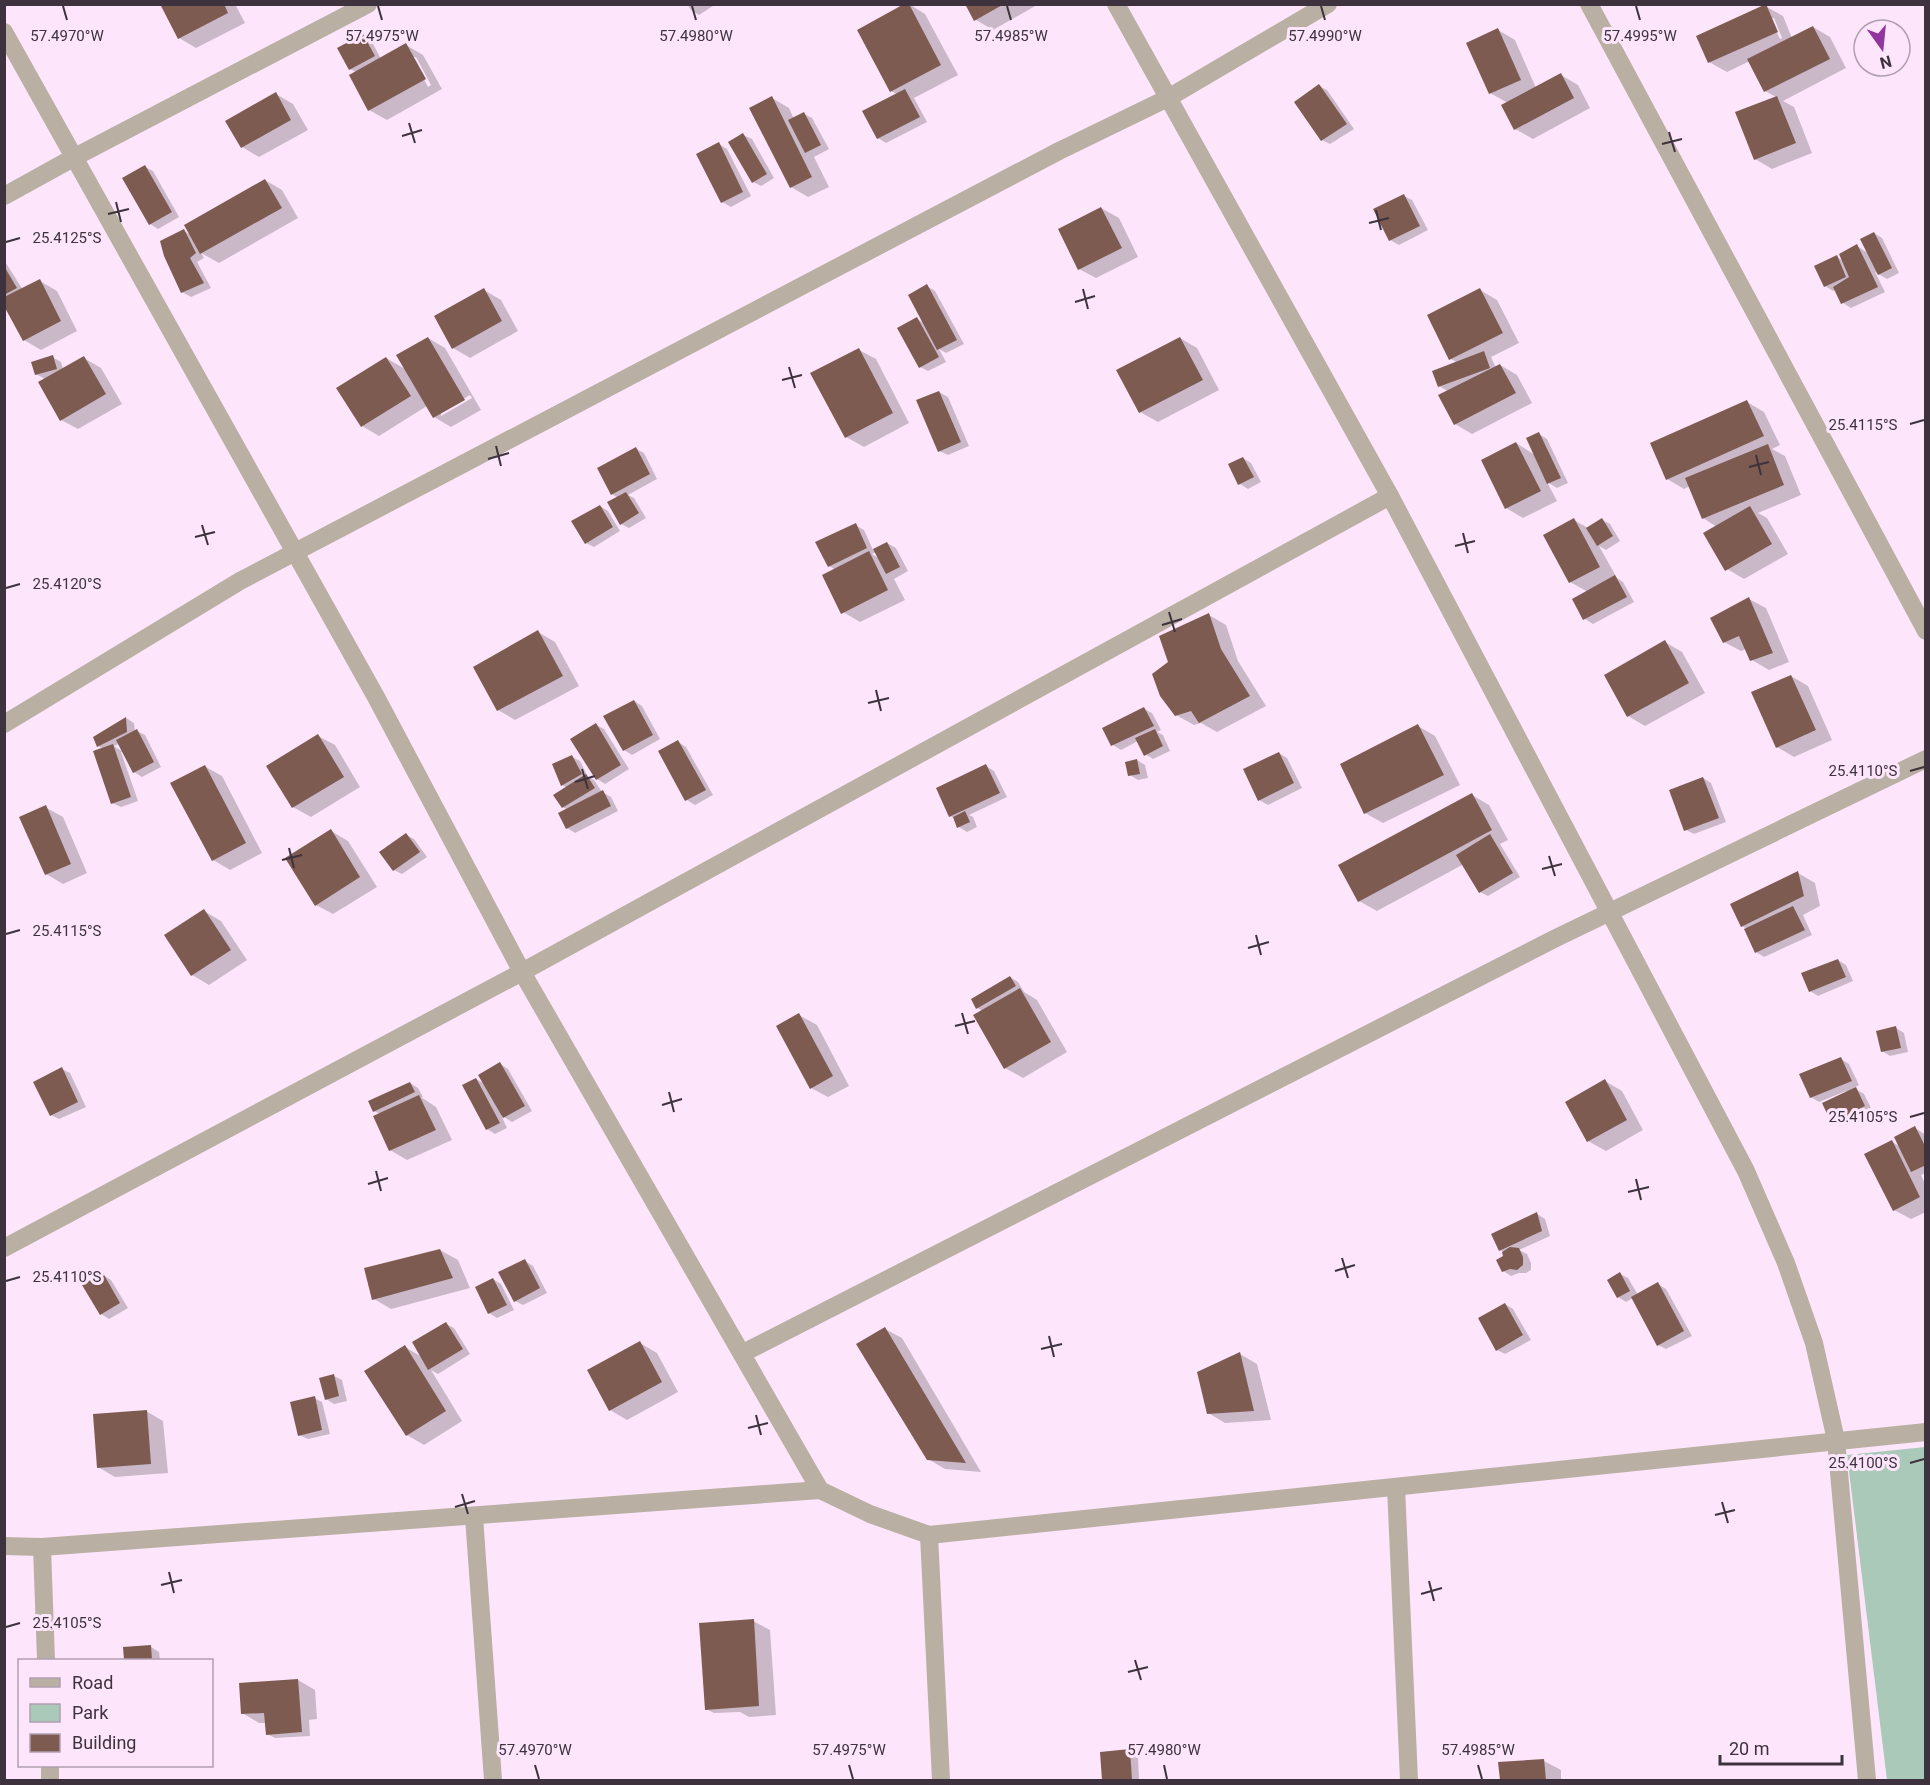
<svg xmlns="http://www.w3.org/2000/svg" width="1930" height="1785" font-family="Roboto,sans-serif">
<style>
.park{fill:#abc9b8}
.shadow{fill:#0003;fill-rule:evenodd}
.building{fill:#7d5b51}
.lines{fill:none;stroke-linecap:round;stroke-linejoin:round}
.minor{stroke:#b9afa2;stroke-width:18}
.ticks{fill:none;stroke:#3d323d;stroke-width:2}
.ticks-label{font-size:15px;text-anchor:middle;fill:#3d323d;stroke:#fde6fc;stroke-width:6;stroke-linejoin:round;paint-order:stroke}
</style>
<rect width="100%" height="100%" fill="#fde6fc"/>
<!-- park -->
<path class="park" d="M1925,1447v333h-38l-40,-325z"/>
<!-- shadow -->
<g class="shadow">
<path d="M161,4h74l10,19 -49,25 -17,-10z"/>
<path d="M687,4h29l-17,11 -8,-5z"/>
<path d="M909,4l16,10 33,61 -44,23 13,24 -41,21 -8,-5 20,-43 -7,-4z"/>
<path d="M967,4l70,1 -44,25 -17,-10z"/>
<path d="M1765,6l18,10 9,22 21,-11 17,10 16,31 -63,33 11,6 18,46 -40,16 -17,-10 21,-62 -11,-6 -15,-30 -23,11 -18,-10zM1770,18h4l8,20 -2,1z"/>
<path d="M1498,30l17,10 21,48 25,-13 17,10 12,23 -57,31 -18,-10 -7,-26 -18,-10z"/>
<path d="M363,36l8,4 10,19 25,-14 17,10 19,34 -55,31 -18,-10 -13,-38 -6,-3zM412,57h4l15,28 -3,2z"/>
<path d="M1319,86l8,4 27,39 -24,15 -8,-4z"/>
<path d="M276,94l17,10 15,26 -49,27 -17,-10z"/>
<path d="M772,98l17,10 5,11 10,-5 8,4 17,31 -15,8 15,30 -21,10 -17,-10z"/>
<path d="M743,135l9,4 22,39 -13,8 -8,-4z"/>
<path d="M719,144l8,5 24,47 -20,11 -9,-5z"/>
<path d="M145,167l8,4 26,46 -21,12 -8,-5z"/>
<path d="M265,180l17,10 16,28 -79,45 -18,-10 3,5 -7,4 14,26 -20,9 -9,-5 2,-61 7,4z"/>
<path d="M1404,196l8,4 16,30 -29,15 -9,-5z"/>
<path d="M1101,208l18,10 19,39 -42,21 -17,-9z"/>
<path d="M1874,233l8,5 17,35 -12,6 -12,-7 10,20 -34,16 -8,-5 -7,-13 -3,1 -8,-5 12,-29 7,4 13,-15 11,7z"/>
<path d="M4,260l19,30 17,-9 17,10 20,40 -36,19 -17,-10 -20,-36z"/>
<path d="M927,286l8,5 29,53 -18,9 -7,-4 7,13 -18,9 -8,-4 -3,-48 7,4z"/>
<path d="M484,290l17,10 17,31 -48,27 -17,-10z"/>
<path d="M1480,290l17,10 22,43 -28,14 5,11 4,-3 17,10 15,28 -60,31 -17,-10 -6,-32 -10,-6 19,-23 -7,-4z"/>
<path d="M428,338l17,10 36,62 -30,17 -17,-10 -7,-11 -48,30 -17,-10 24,-68 21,12zM470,395l2,3 -31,18v-4z"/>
<path d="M1180,338l17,10 22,42 -61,32 -18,-10z"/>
<path d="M859,350l17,9 33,64 -45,24 -18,-10z"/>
<path d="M52,357l9,5 2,7 21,-11 17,10 21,36 -44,25 -17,-9 -16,-41 -9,-5z"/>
<path d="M939,392l9,5 21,49 -21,9 -9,-4z"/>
<path d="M1747,402l17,10 16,33 -8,4 13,7 16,39 -43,18 9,5 21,36 -44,25 -17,-10 -10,-42 -14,-9 -13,-32 -6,3 -17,-10z"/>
<path d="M1539,434l8,5 21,44 -11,5 -10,-6 10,19 -34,17 -17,-10 10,-65 19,12z"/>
<path d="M636,449l8,4 13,26 -29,16 6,3 12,20 -17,10 -8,-4 -3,-26 -6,-4z"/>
<path d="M1243,458l8,5 10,19 -13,7 -8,-5z"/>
<path d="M600,506l8,5 12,20 -26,16 -8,-4z"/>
<path d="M1574,520l14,8 14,-8 8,4 10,17 -14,9 -7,-4 18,32 6,4 11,20 -41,22 -8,-5 -11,-20 14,-7 -18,-10z"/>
<path d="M855,525l9,5 9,20 14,-7 9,5 12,23 -14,8 11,21 -45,22 -17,-10 -7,-42 -7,-4zM876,552l4,7 -8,-5z"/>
<path d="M1749,599l17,9 23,54 -20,8 -17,-10 -6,-11 -5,2 -17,-9z"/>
<path d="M1209,615l17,10 12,36 28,45 -49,26 -16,-9 -7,2 -18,-10 -7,-53z"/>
<path d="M538,632l17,10 24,44 -64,34 -17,-10z"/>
<path d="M1665,642l17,10 23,41 -60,33 -17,-10z"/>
<path d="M1791,676l17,10 24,54 -38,17 -17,-10z"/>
<path d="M634,701l8,5 18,33 -28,16 -8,-5z"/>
<path d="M1144,709l8,4 9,17 -4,2 6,3 7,16 -17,8 -8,-5 -7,-13 -17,9 -8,-5z"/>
<path d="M126,718l8,5 1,9 2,-1 8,4 16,32 -19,10 -8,-5 -15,-28 -5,2 9,6h-2l17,49 -17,6 -9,-4 -8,-54 -6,-3 -3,-8z"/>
<path d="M596,725l8,4 25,40 -24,15 -8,-5z"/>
<path d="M1418,726l17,10 25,49 -77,38 -18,-10z"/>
<path d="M318,736l17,9 25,42 -49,30 -18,-10 -25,-40z"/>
<path d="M678,742l8,5 27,48 -18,10 -8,-5 -27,-48z"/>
<path d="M1279,753l8,5 15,30 -34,17 -9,-5z"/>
<path d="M572,757l8,4 8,16 6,3 8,12 9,5 7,14 -43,22 -8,-5 1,-18 -5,-3 4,-19 -5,-3z"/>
<path d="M1137,760l8,5 3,13 -10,2 -8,-5z"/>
<path d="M204,766l18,10 40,77 -32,17 -17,-10z"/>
<path d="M986,766l8,5 13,26 -38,18 4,2 4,10 -10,5 -8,-5 -5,-9 -4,-2z"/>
<path d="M1703,778l8,5 15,39 -32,12 -8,-4z"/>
<path d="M1472,795l17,10 19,35 -8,4 20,33 -32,19 -8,-4 -16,-28 -87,47 -18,-10z"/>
<path d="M45,807l18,10 24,56 -24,11 -17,-10z"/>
<path d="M331,831l17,10 29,46 -44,27 -17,-9z"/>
<path d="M406,835l8,4 13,18 -25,17 -8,-4z"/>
<path d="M1798,873l17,10 5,23 -17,9 9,20 -48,22 -8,-5 -9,-23 -5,-3z"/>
<path d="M204,911l17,10 26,39 -38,25 -17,-10z"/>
<path d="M1838,960l8,5 7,16 -35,15 -8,-5z"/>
<path d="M1010,977l8,5 6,10 13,8 30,52 -44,26 -18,-10 -22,-57 -6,-3 -4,-8z"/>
<path d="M799,1015l18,10 32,61 -21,11 -17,-9z"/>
<path d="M1896,1028l8,5 4,19 -18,4 -8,-5z"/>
<path d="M1841,1059l8,5 10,21 -5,3 10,6 8,16 -32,15 -8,-4 15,-28 -1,-2 -27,11 -8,-5z"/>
<path d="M500,1064l8,5 24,42 -20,11 -11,-7 6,13 -12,6 -8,-5 -11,-50 9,5z"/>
<path d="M62,1069l8,4 16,34 -27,12 -8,-4z"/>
<path d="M1605,1081l17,10 21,39 -37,21 -18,-10z"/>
<path d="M410,1083l8,5 5,9h-2l15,10 16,33 -45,20 -17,-10 -10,-36 -6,-3z"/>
<path d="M1915,1128l8,5 3,4v36l-5,2 5,11v26l-15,7 -17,-9 -2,-68 9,5z"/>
<path d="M1537,1214l8,5 5,17 -31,14 8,4 4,9v7l-5,3h-7l-8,3 -8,-5 1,-19 -4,-2z"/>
<path d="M440,1250l18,10 12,28 -79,21 -17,-10z"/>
<path d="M525,1261l8,5 14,27 -24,12 -8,-4z"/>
<path d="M1620,1274l8,4 10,17 20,-11 8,5 26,47 -26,13 -8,-4 -25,-47 -7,4 -8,-5z"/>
<path d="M103,1275l8,5 17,28 -19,11 -8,-5z"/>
<path d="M493,1279l8,5 13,26 -17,8 -8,-5z"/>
<path d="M1505,1304l8,5 18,31 -26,14 -8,-4z"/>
<path d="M446,1324l8,4 16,26 -32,20 -7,-4 31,51 -38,24 -17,-10 -2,-88 17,10z"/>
<path d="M885,1329l17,9 79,134 -36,-3 -17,-10z"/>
<path d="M640,1343l17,10 21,39 -51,28 -17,-10z"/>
<path d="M1240,1354l17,10 14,56 -46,3 -17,-10z"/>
<path d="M334,1376l8,4 5,21 -13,3 -8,-5z"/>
<path d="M314,1398l8,4 8,32 -22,5 -9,-4z"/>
<path d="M146,1411l17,10 5,52 -53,4 -17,-10z"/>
<path d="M753,1621l17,9 6,85 -27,2 -9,-5 -26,1 -8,-4z"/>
<path d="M151,1647l8,5 1,8h-34l-1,-11z"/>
<path d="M298,1680l17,10 2,29 -8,1 1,16 -35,2 -8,-4 -1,-11h-7l-17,-10 -2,-29z"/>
<path d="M1130,1751l8,5 1,24h-36l-2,-27z"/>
<path d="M1544,1761l17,9v10h-60l-1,-16z"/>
</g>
<!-- building -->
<g class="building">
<path d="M160,4h64l4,9 -50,26z"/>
<path d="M904,4h5l32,61 -51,27 -33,-62z"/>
<path d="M965,4h39l-30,17z"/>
<path d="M1766,4l12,28 -70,31 -12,-27z"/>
<path d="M1813,26l17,33 -66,33 -17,-33z"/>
<path d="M1498,28l23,52 -32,14 -23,-51z"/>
<path d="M363,34l12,22 -26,14 -12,-22z"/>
<path d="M406,43l20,36 -58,32 -19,-36z"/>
<path d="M1561,73l13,25 -60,32 -13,-25z"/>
<path d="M1319,84l28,40 -26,17 -27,-39z"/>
<path d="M905,89l15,28 -43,22 -15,-28z"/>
<path d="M276,92l15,28 -50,28 -16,-27z"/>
<path d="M772,96l40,81 -22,11 -41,-80z"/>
<path d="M1777,96l19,47 -42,17 -19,-48z"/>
<path d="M804,112l17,33 -16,8 -17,-33z"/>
<path d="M743,133l24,41 -15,9 -24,-41z"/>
<path d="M719,142l24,50 -22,11 -25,-49z"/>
<path d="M145,165l27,47 -23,13 -27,-47z"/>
<path d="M265,179l17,29 -82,46 -16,-29z"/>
<path d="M1404,194l16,32 -31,15 -16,-32z"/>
<path d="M1101,207l21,41 -44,22 -20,-41z"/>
<path d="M184,229l12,24 -6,5 14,25 -23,10 -17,-37 -4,-15z"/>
<path d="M1874,232l18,36 -14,7 -18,-36z"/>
<path d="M1857,244l21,43 -37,17 -8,-17 16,-10 -10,-23z"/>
<path d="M1837,255l9,22 -22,10 -10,-21z"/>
<path d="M4,266l13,22 -13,7z"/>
<path d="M40,279l21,42 -38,20 -19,-35v-9z"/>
<path d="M927,284l30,56 -20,10 -29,-55z"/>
<path d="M484,288l18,33 -50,28 -18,-33z"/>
<path d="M1480,288l23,45 -54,27 -22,-45z"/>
<path d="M917,317l22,40 -20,11 -22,-40z"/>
<path d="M428,337l37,63 -32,18 -37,-63z"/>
<path d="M1180,337l23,43 -64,33 -23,-43z"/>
<path d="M859,348l34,65 -48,25 -35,-65z"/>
<path d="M1484,351l6,17 -52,19 -6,-16z"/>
<path d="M53,355l4,14 -22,6 -4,-13z"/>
<path d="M84,356l22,38 -46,27 -22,-39z"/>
<path d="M386,357l25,39 -50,31 -25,-39z"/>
<path d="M1500,364l16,29 -62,32 -16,-30z"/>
<path d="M939,391l22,51 -23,10 -22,-52z"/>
<path d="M1747,400l17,36 -98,44 -16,-37z"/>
<path d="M1539,432l22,46 -14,6 -21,-46z"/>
<path d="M1516,442l25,49 -36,18 -24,-49z"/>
<path d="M1768,444l16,41 -82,34 -17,-41z"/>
<path d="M636,447l14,27 -39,21 -14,-27z"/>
<path d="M1243,457l11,20 -16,8 -10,-21z"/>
<path d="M626,492l13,21 -19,12 -13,-23z"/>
<path d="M600,505l13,22 -28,17 -14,-23z"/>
<path d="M1750,506l22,38 -47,27 -22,-38z"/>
<path d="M1574,518l26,49 -31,16 -26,-48z"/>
<path d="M1602,518l11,18 -16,10 -11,-18z"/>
<path d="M856,523l11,25 -39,19 -13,-25z"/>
<path d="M887,542l13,25 -14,7 -13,-25z"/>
<path d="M869,551l19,39 -47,24 -19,-39z"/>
<path d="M1615,575l12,22 -44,23 -11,-21z"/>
<path d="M1749,597l24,56 -23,8 -11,-25 -16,7 -13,-25z"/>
<path d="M1209,613l12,36 29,47 -51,27 -8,-12 -16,5 -15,-20 -8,-22 16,-12 -9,-26z"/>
<path d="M538,630l25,46 -66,35 -24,-44z"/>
<path d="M1665,640l24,43 -62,34 -23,-42z"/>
<path d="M1791,675l25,55 -40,18 -25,-56z"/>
<path d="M634,700l19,35 -30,16 -20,-35z"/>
<path d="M1144,707l10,19 -43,20 -9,-18z"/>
<path d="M126,717l1,15 -30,15 -4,-10z"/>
<path d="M596,723l25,42 -25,15 -26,-41z"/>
<path d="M1418,724l26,51 -80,39 -24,-50z"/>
<path d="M137,729l17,33 -21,11 -17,-33z"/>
<path d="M1155,729l8,17 -19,10 -9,-18z"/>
<path d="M318,734l26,43 -52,31 -26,-42z"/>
<path d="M678,740l28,50 -21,11 -27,-50z"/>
<path d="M113,744l18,53 -20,7 -18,-53z"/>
<path d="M1279,752l15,31 -36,18 -15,-32z"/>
<path d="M572,755l10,19 -21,12 -9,-22z"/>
<path d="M1137,759l3,15 -12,2 -3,-14z"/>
<path d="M986,764l14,29 -51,24 -13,-29z"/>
<path d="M205,765l41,78 -34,18 -42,-78z"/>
<path d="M586,774l9,14 -33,20 -9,-13z"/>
<path d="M1703,777l16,41 -35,13 -15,-41z"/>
<path d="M603,790l8,16 -45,23 -8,-16z"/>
<path d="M1472,793l20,37 -134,72 -20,-37z"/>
<path d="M46,805l25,59 -26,11 -26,-58z"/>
<path d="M965,811l5,11 -13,6 -4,-11z"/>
<path d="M331,829l29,48 -45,29 -30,-48z"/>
<path d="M406,833l14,19 -27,19 -14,-19z"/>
<path d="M1490,834l23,39 -34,20 -23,-38z"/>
<path d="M1798,871l6,25 -63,31 -11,-23z"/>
<path d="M1793,906l12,24 -50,23 -11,-24z"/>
<path d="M204,909l27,41 -40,26 -27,-41z"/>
<path d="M1838,959l8,18 -37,15 -8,-19z"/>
<path d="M1010,976l6,10 -40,23 -5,-10z"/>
<path d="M1020,988l31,54 -47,27 -31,-54z"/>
<path d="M799,1013l34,63 -23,13 -34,-63z"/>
<path d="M1896,1026l5,22 -20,4 -5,-21z"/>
<path d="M1841,1057l11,24 -42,17 -11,-24z"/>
<path d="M500,1062l25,44 -22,12 -25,-43z"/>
<path d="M62,1067l16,35 -28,14 -17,-34z"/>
<path d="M476,1078l24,45 -14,7 -24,-45z"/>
<path d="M1605,1079l22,41 -40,22 -22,-40z"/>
<path d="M410,1082l5,10 -42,20 -5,-11z"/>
<path d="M1856,1087l9,19 -34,16 -9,-19z"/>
<path d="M419,1095l17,35 -47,21 -16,-35z"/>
<path d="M1915,1126l11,22v17l-15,7 -17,-35z"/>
<path d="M1892,1140l28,57 -27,14 -29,-57z"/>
<path d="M1537,1212l5,19 -43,20 -8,-17z"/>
<path d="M1510,1247l9,1 4,9v8l-6,5 -7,-1 -8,3 -6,-12 7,-4 -1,-4z"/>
<path d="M440,1249l13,29 -81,22 -8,-32z"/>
<path d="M525,1259l15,29 -26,14 -16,-30z"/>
<path d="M1620,1272l10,19 -13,7 -10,-18z"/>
<path d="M103,1273l17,30 -20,12 -18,-30z"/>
<path d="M493,1278l14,27 -19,9 -13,-27z"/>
<path d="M1658,1282l26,49 -27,15 -26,-49z"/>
<path d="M1505,1303l18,32 -27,16 -18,-33z"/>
<path d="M446,1322l17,27 -35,21 -16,-28z"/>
<path d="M885,1327l81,136 -39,-3 -71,-116z"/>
<path d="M640,1341l22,41 -53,29 -22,-41z"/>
<path d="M405,1345l41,66 -40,25 -42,-65z"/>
<path d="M1240,1352l14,59 -47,3 -10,-42z"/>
<path d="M334,1374l5,22 -14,4 -6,-22z"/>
<path d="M315,1396l7,34 -24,6 -8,-34z"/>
<path d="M147,1410l4,54 -54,4 -4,-54z"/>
<path d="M754,1619l5,87 -54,4 -6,-87z"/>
<path d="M151,1645l1,15h-28l-1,-13z"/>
<path d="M298,1679l4,53 -36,3 -2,-22 -23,1 -2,-31z"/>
<path d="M1130,1749l2,31h-30l-2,-28z"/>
<path d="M1544,1759l2,21h-46l-2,-18z"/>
</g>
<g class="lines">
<!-- minor -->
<g class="minor">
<path d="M1116,4l274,492 356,675 40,92 28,80 22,97 31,340"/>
<path d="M1589,4l337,627"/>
<path d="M4,32l372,665 146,275 298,518 50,24 59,21 997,-103"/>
<path d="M4,196l69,-38 295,-154"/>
<path d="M4,724l236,-143 819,-430 109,-53 160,-94"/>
<path d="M4,1248l518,-276 868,-476"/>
<path d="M743,1353l811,-414 372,-180"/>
<path d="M1396,1487l13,293"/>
<path d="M474,1517l19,263"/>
<path d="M929,1535l12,245"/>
<path d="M4,1546l38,1 778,-57"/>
<path d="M42,1547l4,113"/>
<path d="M50,1766v14"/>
</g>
</g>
<!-- ticks -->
<path class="ticks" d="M63,6l4,14M378,6l4,14M692,6l4,14M1007,6l4,14M1321,6l4,14M1636,6l4,14M409,123l6,20M1669,132l6,20M402,136l20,-6M1662,144l20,-5M116,202l5,20M1376,210l5,20M108,214l21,-5M1369,223l20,-5M6,242l14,-4M1083,289l5,20M1075,302l20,-6M789,367l6,21M782,380l20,-5M1910,424l14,-4M496,446l5,20M1756,455l5,20M488,459l21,-6M1749,467l20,-5M202,525l6,20M1463,533l5,20M195,537l20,-5M1455,546l20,-5M6,588l14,-4M1169,612l6,20M1162,625l20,-6M876,690l5,21M868,703l21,-5M582,769l6,20M1910,771l14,-4M575,782l20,-6M289,848l5,20M1549,856l6,20M282,860l20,-5M1542,869l20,-5M6,934l14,-4M1256,935l5,20M1248,948l21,-6M962,1013l6,21M955,1026l20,-5M669,1092l5,20M662,1105l20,-6M1910,1117l14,-4M376,1171l5,20M1636,1179l5,21M368,1184l20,-6M1628,1192l21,-5M1342,1258l6,20M1335,1271l20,-6M6,1281l14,-4M1049,1336l5,21M1041,1349l21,-5M756,1415l5,20M748,1428l20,-5M1910,1463l14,-4M462,1494l6,20M1722,1502l6,21M455,1507l20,-6M1715,1515l20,-5M169,1572l5,21M1429,1581l5,20M161,1585l21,-5M1421,1594l21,-6M6,1627l14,-4M1135,1660l6,20M1128,1672l20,-5M535,1765l4,14M849,1765l4,14M1164,1765l3,14M1478,1765l4,14"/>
<g class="ticks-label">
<text x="67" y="41">57.4970°W</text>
<text x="382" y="41">57.4975°W</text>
<text x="696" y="41">57.4980°W</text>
<text x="1011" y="41">57.4985°W</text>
<text x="1325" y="41">57.4990°W</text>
<text x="1640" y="41">57.4995°W</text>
<text x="67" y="243">25.4125°S</text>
<text x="1863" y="430">25.4115°S</text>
<text x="67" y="589">25.4120°S</text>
<text x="1863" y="776">25.4110°S</text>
<text x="67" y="936">25.4115°S</text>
<text x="1863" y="1122">25.4105°S</text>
<text x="67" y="1282">25.4110°S</text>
<text x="1863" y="1468">25.4100°S</text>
<text x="67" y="1628">25.4105°S</text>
<text x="535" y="1755">57.4970°W</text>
<text x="849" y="1755">57.4975°W</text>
<text x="1164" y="1755">57.4980°W</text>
<text x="1478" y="1755">57.4985°W</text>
</g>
<!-- border -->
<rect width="1930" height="1785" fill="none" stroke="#3d323d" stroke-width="12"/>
<!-- legend -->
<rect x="18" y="1659" width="195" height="108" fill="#fde6fc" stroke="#b09eb0" stroke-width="1.5"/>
<rect x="30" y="1678" width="30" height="9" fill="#b9afa2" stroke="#b09eb0" stroke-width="1.5"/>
<text x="72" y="1689" font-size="18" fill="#3d323d">Road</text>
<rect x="30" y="1704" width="30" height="18" fill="#abc9b8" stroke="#b09eb0" stroke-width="1.5"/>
<text x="72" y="1719" font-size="18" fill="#3d323d">Park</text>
<rect x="30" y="1734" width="30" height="18" fill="#7d5b51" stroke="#b09eb0" stroke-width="1.5"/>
<text x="72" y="1749" font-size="18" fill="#3d323d">Building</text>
<!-- north arrow -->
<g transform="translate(1882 48) rotate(165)"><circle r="28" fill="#fde6fc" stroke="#b09eb0" stroke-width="1.5"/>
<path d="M0-4.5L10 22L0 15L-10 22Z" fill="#92349d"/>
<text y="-9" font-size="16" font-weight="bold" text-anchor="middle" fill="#3d323d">N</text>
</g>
<!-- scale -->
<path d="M1720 1755v9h122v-9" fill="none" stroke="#3d323d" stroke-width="3"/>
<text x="1729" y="1755" font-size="18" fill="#3d323d" stroke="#fde6fc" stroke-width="4.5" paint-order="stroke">20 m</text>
</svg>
